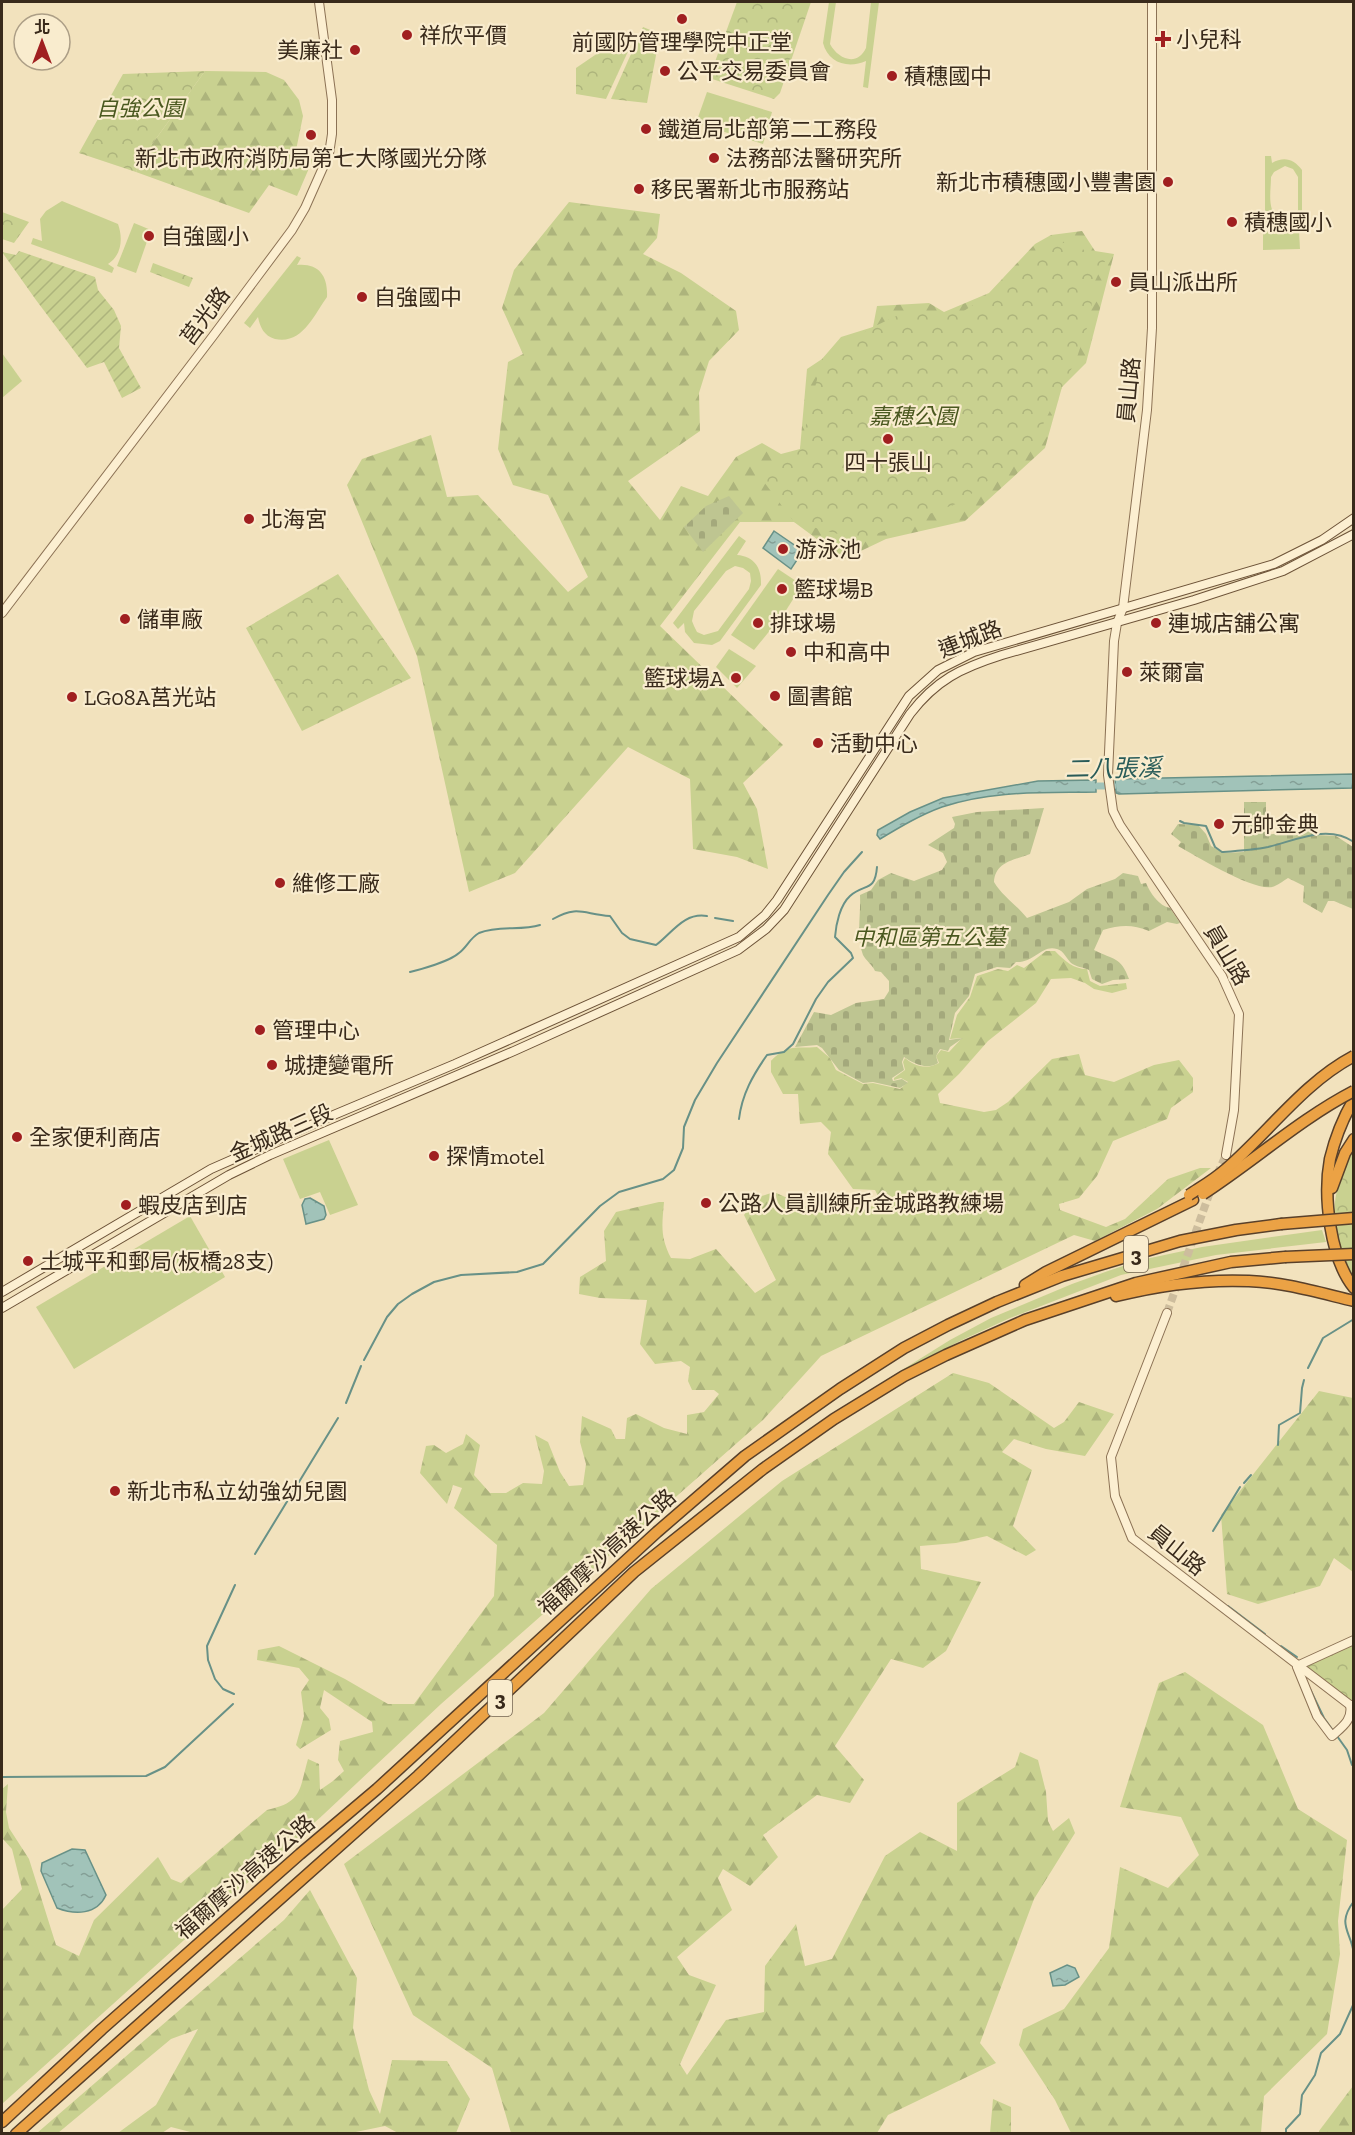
<svg xmlns="http://www.w3.org/2000/svg" width="1355" height="2135" font-family="'Zilla Slab','Noto Sans TC',serif">
<style>
.grass{fill:#c9d190;fill-rule:evenodd}
.forest{fill:url(#forest-firs)}
.cemetery{fill:url(#cemetery-stones)}
.park{fill:url(#park-crowns)}
.garden{fill:url(#garden-furrows)}
.water{fill:url(#water-ripples);stroke:#689187;stroke-width:1.5}
.lines{fill:none;stroke-linecap:round;stroke-linejoin:round}
.stream{stroke:#689187;stroke-width:2}
.canal{stroke:#a1c3b9;stroke-width:7}
.tertiary-tunnel{stroke:#cdbd9d;stroke-width:8;stroke-dasharray:8 4;stroke-linecap:butt}
.tertiary-casing{stroke:#8c7255;stroke-width:10}
.secondary-casing{stroke:#6d5338;stroke-width:10}
.motorway-casing{stroke:#59402a;stroke-width:13}
.tertiary{stroke:#fcefd1;stroke-width:8}
.secondary{stroke:#fcefd1;stroke-width:8}
.motorway{stroke:#eba245;stroke-width:10}
.motorway-bridge-casing{stroke:#59402a;stroke-width:13;stroke-linecap:butt}
.motorway-bridge{stroke:#eba245;stroke-width:10}
.poi-dot{fill:#a01f20;stroke:#f9ecce;stroke-width:2}
.labels{text-anchor:middle;dominant-baseline:central;stroke-width:4.5;stroke-linejoin:round;paint-order:stroke}
.shield{fill:#f9ecce;stroke:#736451;stroke-width:1.5}
.shield-label{font-size:21px;font-weight:bold;fill:#392a1b}
.poi-label{font-size:22px;fill:#392a1b;stroke:#f9ecce;text-anchor:start}
.park-label{font-size:22px;font-style:italic;fill:#4a581f;stroke:#f9ecce}
.street-label{font-size:22px;fill:#392a1b;stroke:#f9ecce}
.water-label{font-size:24px;font-style:italic;fill:#285b58;stroke:#f9ecce}
</style>
<defs>
<pattern id="forest-firs" width="22" height="20" patternUnits="userSpaceOnUse" patternTransform="scale(1.5)"><rect width="22" height="20" fill="#c9d190"/><path d="M5 1l3.5 6h-7zM16 11l3.5 6h-7z" fill="#adb47c"/></pattern>
<pattern id="cemetery-stones" width="16" height="16" patternUnits="userSpaceOnUse" patternTransform="scale(1.5)"><rect width="16" height="16" fill="#bec591"/><path d="M2 7V4a2 2 0 0 1 4 0v3zM10 15v-3a2 2 0 0 1 4 0v3z" fill="#a4a97c"/></pattern>
<pattern id="park-crowns" width="20" height="18" patternUnits="userSpaceOnUse" patternTransform="scale(1.5)"><rect width="20" height="18" fill="#c9d190"/><path d="M2 6a3 3 0 1 1 6 0M12 15a3 3 0 1 1 6 0" fill="none" stroke="#adb47c"/></pattern>
<pattern id="garden-furrows" width="10" height="10" patternUnits="userSpaceOnUse" patternTransform="scale(1.5)"><rect width="10" height="10" fill="#c9d190"/><path d="M-1 1l2-2M0 10L10 0M9 11l2-2" fill="none" stroke="#adb47c"/></pattern>
<pattern id="water-ripples" width="26" height="14" patternUnits="userSpaceOnUse" patternTransform="scale(1.5)"><rect width="26" height="14" fill="#a1c3b9"/><path d="M2 4q2-2 4 0t4 0M15 11q2-2 4 0t4 0" fill="none" stroke="#849f96"/></pattern>
</defs>
<rect width="100%" height="100%" fill="#f2e2bd"/>
<!-- grass -->
<g class="grass">
<path d="M829,2h7l-6,42c8,15 27,23 36,4l5,-46h8l-11,86 -5,-1 3,-26c-18,8 -38,2 -43,-18z"/>
<path d="M707,92l65,20 -9,32 -67,-21z"/>
<path d="M1265,156h6l1,7c12,-7 22,-4 30,7v48c-8,11 -19,11 -31,6v5l-6,1zM1285,166l8,3 5,8v33l-5,7 -7,3c-21,-3 -15,-27 -15,-43l3,-5z"/>
<path d="M62,201l56,23c5,14 4,31 -10,40l6,4 -2,5 -81,-29 2,-6 9,3 -2,-22 6,-8z"/>
<path d="M134,223l17,7 -15,43 -19,-7z"/>
<path d="M1263,231h36l1,18 -37,1z"/>
<path d="M297,256l4,2 -4,7c22,-2 31,11 30,32 -13,18 -25,48 -52,42 -11,-3 -15,-12 -17,-22l-8,11 -6,-5z"/>
<path d="M2,353l20,28 -20,17z"/>
<path d="M739,536l7,5 -9,14c17,1 25,13 24,30l-41,56 -8,4 -18,-2 -9,-11 -1,-9 -6,6 -5,-6zM735,566l8,2 7,5 1,8 -2,8 -31,42 -14,4 -7,-3 -3,-6 -2,-5 2,-10 32,-40z"/>
<path d="M778,569l24,16 -17,27 -31,38 -23,-15z"/>
<path d="M729,649l27,17 -19,22 -21,-21z"/>
<path d="M329,1140l29,65 -28,10 -10,-23 -20,7 -17,-40z"/>
<path d="M190,1216l35,61 -151,92 -38,-62z"/>
<path d="M1322,1230l4,12 -110,13 -95,20 -111,43 -50,23 -74,39 64,-40 41,-22 81,-34 36,-13 33,-11 61,-13z"/>
</g>
<!-- forest -->
<g class="forest">
<path d="M205,71l61,1 18,8 15,20 4,16 -8,39 18,4 -16,37 -28,-11 -20,28 -113,-41 6,-14z"/>
<path d="M569,202l91,12 -3,24 -14,16 38,19 55,38 3,19 -30,31 -10,32 1,38 -72,50 32,39 21,-34 27,10 28,-39 26,-14 19,11 19,-5 7,-80 15,-10 19,-22 32,-10 4,-21 52,-3 15,9 45,-19 46,-49 16,-9 31,-4 13,20 19,3 -28,109 -24,24 -17,61 -80,73 -79,18 -42,20 -50,-37h-54l-80,104 123,119 -40,38 14,26 11,60 -31,-12 -44,-8 -3,-70 -62,-32 -113,126 -46,19 -52,-236 -70,-171 15,-26 69,-24 16,62 31,-2 90,97 20,-15 -40,-82 -35,-10 -15,-36 10,-87 15,-8 -21,-46 12,-38z"/>
<path d="M1046,951h9c10,10 18,18 32,18l3,12 10,5 26,-3 1,6 -15,4 -18,-4 -9,-6 -14,-5 -20,1 -15,24 -48,38 -29,33 -21,20 2,9 44,9 12,-2 12,-8 44,-43 27,-5 6,21 29,7 40,-17 25,-5 14,18v14l-22,16 -4,11 -54,22 -16,35 -18,22 -20,6 1,6 46,17 19,-8 43,-40 32,-11h11l-54,41 -62,32 -21,-6 -253,121 -58,64 -322,284 -117,110 -322,290v-194l20,-21 -10,-40 -10,-11v-49l6,-5 -2,28 3,16 20,31 27,86 23,11 15,-36 64,-63 13,22 10,4 86,-73c36,-8 32,-20 41,-51l11,5 1,26 13,-9 11,-10 -6,-11 2,-19 33,-9 -1,-10 -48,-32 -4,18 9,11 2,11 -31,19 -4,-4 8,-29 -3,-24 8,-12 -10,-12 -42,-8 1,-10 21,-4 66,33 43,25h26l80,-108 3,-51 -43,-37 8,-20 -9,-3 -6,19 -27,-31 6,-27 8,-1 12,8 17,-9 3,-10 14,11 -6,30 16,18h16l17,-10 19,1 2,-13 -9,-36 13,7 12,30 9,14 14,-1 3,-21 -6,-22 2,-26 29,13 5,10h9l2,-21 9,-4 28,14 23,6v-19l17,-3 15,-18 -5,-4h-22l-4,-9 2,-14 -9,-6 -26,3 -15,-20 7,-44 -47,-2 -21,-4 1,-17 26,-16 -2,-30 12,-19 43,-10h5c-2,23 -4,35 7,56l19,1 26,-10 39,44 21,-13 -32,-65 12,-17 18,-6 38,17 65,-3 3,-6 -5,-10 -22,-1 -25,-35 3,-22 -10,-10 -21,2 -2,-30h-15l-12,-22v-11c17,-18 25,-12 46,-14l13,11 6,12 27,14 10,-1 27,6 8,-7 -7,-4 -7,2v-2l11,-8 -2,-8 2,-4c9,8 22,12 34,5l-3,-7 5,-6 8,2 13,-14 -12,1 7,-24 13,-18 7,-21 21,-7 10,2 9,-6 7,3z"/>
<path d="M953,1373l36,10 65,45 10,-6 15,-20 35,12 -29,42 -39,-7 -32,-10 -12,13 30,18 -19,56 23,24 -10,6 -39,-20 -31,7 -36,3 1,23 60,13 -35,69 -23,17 -32,-9 -56,87 29,34 -14,23 -33,-8 -54,40 15,22 -28,29 -27,-17 -5,9 14,32 -55,47 12,18 27,10 -36,79 7,11 39,-55 38,-8 1,-46 31,-42 9,42 27,-7 53,-103 35,-24 37,19v-48l58,-36 5,-15 18,8 8,32 2,29 5,10 16,-13 6,15 -41,66 -54,144 16,20 -108,52 -11,18h-366l-19,-65 -79,-53 -69,-151 200,-151 107,-124 131,-108z"/>
<path d="M1319,1391l34,7v174l-19,-14 -14,28 -62,18 -31,-10 -6,-79z"/>
<path d="M1185,1672l78,53 35,84 49,31 -9,81 2,33 -13,80 -63,62 -3,37h-190l-16,-33 -36,-55 4,-16 41,-20 45,-61 11,-81 48,21 31,-33 -18,-38 -61,-10 39,-124z"/>
<path d="M310,1890l47,88 -4,50 16,62 11,24 12,-54 55,1 23,38 -14,34h-58l-13,-7 -39,8h-148l-27,-7 -9,6h-44l38,-28 42,-76 -27,10 -113,94h-21l247,-213z"/>
<path d="M1353,2086v47h-34v-2z"/>
<path d="M993,2099l18,8v26h-21z"/>
</g>
<!-- cemetery -->
<g class="cemetery">
<path d="M729,496l14,17 -40,39 -19,-25 22,-21z"/>
<path d="M1244,802h22v33l47,-7 3,7 20,1 17,11v62l-19,-8h-6l-6,12 -19,-11 1,-16 -16,-8c-5,3 -11,8 -16,9 -19,4 -76,-31 -94,-41l3,-4 -10,-8 7,-10 20,1 8,9 5,12 13,7 20,-1z"/>
<path d="M1044,808l-14,46c-16,6 -35,8 -36,28 9,15 23,23 33,36l42,-16 18,-13 28,-10 8,-6 15,3 3,8 5,-1c4,10 13,23 24,25l10,15 -3,1 -10,-2 -18,9c-17,-7 -29,-6 -46,-1l-9,20c20,10 27,7 35,29l-16,1 -11,4 -10,-5 -3,-9c-6,-3 -13,-3 -18,-7 -5,-5 -7,-12 -14,-14 -15,-5 -23,14 -41,13l-6,6 -13,-1 -22,7 -6,22 -14,17 -6,27 14,-2 -13,9 -2,4 -8,-2 -4,7 2,7c-11,7 -24,1 -34,-6l-2,5 2,8 -12,8 1,3 9,-2 6,4 -8,5 -27,-6 -10,1 -24,-13 -17,-22 -5,-3 -22,2 19,-35 17,3 25,-12 28,-4 5,-8v-10l-8,-9 -6,-1c-3,-7 -9,-10 -12,-16 -7,-18 -2,-40 -3,-60l11,-5 7,-10 13,-7 23,8 28,-11 5,-8 -4,-9 -15,-8 26,-17 1,-4 -3,-7 25,-5z"/>
</g>
<!-- park -->
<g class="park">
<path d="M737,2h74l-31,91 -6,6 -65,-21z"/>
<path d="M643,27l17,7 -13,69 -36,-4z"/>
<path d="M617,40l14,5 -25,54 -30,-5v-26z"/>
<path d="M205,71l-63,87 -6,14 -57,-19 44,-79z"/>
<path d="M2,212l27,10 -15,21 -12,-4z"/>
<path d="M1069,242l36,19 -10,20 -6,41 -13,38 -44,86 -71,56 -101,38 -66,-18 -33,-44 39,-29 22,-90 51,-32 32,-15 54,2 60,-38 19,-29z"/>
<path d="M153,263l40,15 -4,9 -39,-15z"/>
<path d="M338,574l73,104 -109,53 -56,-103z"/>
<path d="M1353,1146v134c-26,-51 -24,-83 0,-134z"/>
<path d="M1353,1645v58l-48,-37z"/>
</g>
<!-- garden -->
<path class="garden" d="M19,251l76,26 3,13 16,20 7,16 -2,22 22,40 -19,10 -18,-36 -17,6 -51,-68 -34,-48 14,3z"/>
<!-- water -->
<g class="water">
<path d="M774,531l29,20 -12,18 -28,-21z"/>
<path d="M1354,774l-2,14 -233,6 -3,-1 -1,-14z"/>
<path d="M1096,780v12c-52,1 -104,-2 -154,15 -22,8 -42,20 -62,32l-3,-4 1,-5 32,-18 33,-14 95,-17z"/>
<path d="M310,1198l14,8 2,9 -2,4 -18,5 -4,-19 3,-6z"/>
<path d="M72,1849l13,1 21,45c-9,20 -31,20 -49,13l-16,-37 1,-8z"/>
<path d="M1067,1965l8,3 4,9 -14,8 -12,1 -3,-13z"/>
</g>
<g class="lines">
<!-- stream -->
<g class="stream">
<path d="M1180,821l4,2 22,3 9,21 7,5c15,-1 31,-2 46,-5 29,-7 59,-23 86,-5"/>
<path d="M715,918l18,3"/>
<path d="M553,919c25,-14 30,-5 57,-3l12,17 8,6 26,6c16,-12 28,-33 51,-29"/>
<path d="M410,972c12,-3 40,-11 49,-19 8,-6 11,-15 20,-20 20,-8 42,-2 61,-8"/>
<path d="M739,1119c3,-25 14,-44 28,-64l17,-3 9,-8 23,-45 12,-17 25,-24 -2,-5 -16,-16c1,-13 5,-32 15,-41 14,-13 25,-3 27,-29"/>
<path d="M364,1360l23,-43 11,-13 14,-10 22,-12 27,-7 56,-3 26,-8 57,-58 19,-14 44,-13 11,-9 9,-22 1,-21 11,-27 22,-37 111,-168 16,-23 18,-20"/>
<path d="M1308,1368l15,-30 31,-19"/>
<path d="M346,1403l15,-37"/>
<path d="M1278,1445l1,-20 21,-12 2,-25 2,-8"/>
<path d="M1244,1483l7,-8"/>
<path d="M1213,1531l27,-44"/>
<path d="M255,1554l83,-136"/>
<path d="M1228,1606l37,28"/>
<path d="M1281,1646l16,11"/>
<path d="M1310,1689l14,29 10,14"/>
<path d="M234,1694l-11,-5 -8,-10 -7,-19 -1,-14 28,-61"/>
<path d="M1337,1736l10,14 5,15"/>
<path d="M2,1777l144,-1 19,-9 68,-63"/>
<path d="M1354,1901c-18,24 -3,30 0,53"/>
<path d="M1286,2134v-5l14,-15 2,-19 13,-20 6,-22 19,-19 14,-31"/>
</g>
<!-- canal -->
<path class="canal" d="M1098,786h15"/>
<!-- tertiary-tunnel -->
<g class="tertiary-tunnel">
<path d="M1217,1175l9,-20"/>
<path d="M1167,1313l44,-124"/>
</g>
<defs>
<g id="tertiary">
<path d="M1152,2v326l-5,82 -24,198 -6,15 -3,18 -6,134 5,36 7,14 102,151 17,38 -5,96 -8,45"/>
<path d="M2,613l211,-277 79,-106 13,-22 24,-54 3,-20v-34l-13,-98"/>
<path d="M1167,1313l-56,144 4,39 17,42 218,167h4"/>
<path d="M1297,1666l57,-26"/>
<path d="M1297,1667l20,49 15,20c10,-9 21,-16 18,-31"/>
</g>
<g id="secondary">
<path d="M2,1292l209,-123 125,-55 119,-50 284,-127 26,-22 12,-15 132,-204 29,-26 36,-18 300,-88 48,-24 32,-22"/>
<path d="M2,1308l227,-133 41,-20 244,-104 224,-101 28,-21 18,-19 126,-196c26,-34 51,-46 92,-59l192,-55 89,-29 71,-37"/>
</g>
<g id="motorway">
<path d="M1354,1099c-11,19 -19,39 -24,60 -7,38 0,99 24,129"/>
<path d="M1332,1188l13,-35 9,-14"/>
<path d="M1025,1285l21,-13 147,-72"/>
<path d="M1116,1296c44,-11 87,-17 133,-15 34,1 71,12 105,20"/>
<path d="M2,2122l100,-93 198,-175 77,-65 280,-257 88,-76 95,-67 64,-41 44,-23 49,-23 65,-26 118,-35 56,-11 45,-6"/>
<path d="M16,2134l402,-358 216,-204 129,-103 71,-50 70,-43 42,-21 79,-35 111,-37 95,-21 54,-5"/>
</g>
</defs>
<!-- tertiary casing -->
<use href="#tertiary" class="tertiary-casing"/>
<!-- secondary casing -->
<use href="#secondary" class="secondary-casing"/>
<!-- motorway casing -->
<use href="#motorway" class="motorway-casing"/>
<!-- tertiary -->
<use href="#tertiary" class="tertiary"/>
<!-- secondary -->
<use href="#secondary" class="secondary"/>
<!-- motorway -->
<use href="#motorway" class="motorway"/>
<defs>
<g id="motorway-bridge">
<path d="M1203,1194c51,-33 97,-75 151,-103"/>
<path d="M1189,1195c12,-8 26,-16 37,-26 43,-37 77,-86 128,-113"/>
<path d="M1281,1224l73,-6"/>
<path d="M1285,1257l69,-3"/>
</g>
</defs>
<!-- motorway-bridge casing -->
<use href="#motorway-bridge" class="motorway-bridge-casing"/>
<!-- motorway-bridge -->
<use href="#motorway-bridge" class="motorway-bridge"/>
</g>
<!-- markers -->
<g class="poi-dot">
<circle cx="682" cy="19" r="6"/>
<circle cx="407" cy="35" r="6"/>
<path d="M1160 30h6v6h6v6h-6v6h-6v-6h-6v-6h6z"/>
<circle cx="355" cy="50" r="6"/>
<circle cx="665" cy="71" r="6"/>
<circle cx="892" cy="76" r="6"/>
<circle cx="646" cy="129" r="6"/>
<circle cx="311" cy="135" r="6"/>
<circle cx="714" cy="158" r="6"/>
<circle cx="1168" cy="182" r="6"/>
<circle cx="639" cy="189" r="6"/>
<circle cx="1232" cy="222" r="6"/>
<circle cx="149" cy="236" r="6"/>
<circle cx="1116" cy="282" r="6"/>
<circle cx="362" cy="297" r="6"/>
<circle cx="888" cy="439" r="6"/>
<circle cx="249" cy="519" r="6"/>
<circle cx="783" cy="549" r="6"/>
<circle cx="782" cy="589" r="6"/>
<circle cx="125" cy="619" r="6"/>
<circle cx="758" cy="623" r="6"/>
<circle cx="1156" cy="623" r="6"/>
<circle cx="791" cy="652" r="6"/>
<circle cx="1127" cy="672" r="6"/>
<circle cx="736" cy="678" r="6"/>
<circle cx="775" cy="696" r="6"/>
<circle cx="72" cy="697" r="6"/>
<circle cx="818" cy="743" r="6"/>
<circle cx="1219" cy="824" r="6"/>
<circle cx="280" cy="883" r="6"/>
<circle cx="260" cy="1030" r="6"/>
<circle cx="272" cy="1065" r="6"/>
<circle cx="17" cy="1137" r="6"/>
<circle cx="434" cy="1156" r="6"/>
<circle cx="706" cy="1203" r="6"/>
<circle cx="126" cy="1205" r="6"/>
<circle cx="28" cy="1261" r="6"/>
<circle cx="115" cy="1491" r="6"/>
</g>
<g class="labels">
<!-- shield labels -->
<g class="shield">
<rect x="1124" y="1236" width="24" height="36" rx="4.5"/>
<rect x="488" y="1680" width="24" height="36" rx="4.5"/>
</g>
<g class="shield-label">
<text x="1136" y="1254">3</text>
<text x="500" y="1698">3</text>
</g>
<!-- poi labels -->
<g class="poi-label">
<text x="419" y="35">祥欣平價</text>
<text x="1176" y="39">小兒科</text>
<text x="682" y="42" text-anchor="middle">前國防管理學院中正堂</text>
<text x="343" y="50" text-anchor="end">美廉社</text>
<text x="677" y="71">公平交易委員會</text>
<text x="904" y="76">積穗國中</text>
<text x="658" y="129">鐵道局北部第二工務段</text>
<text x="311" y="158" text-anchor="middle">新北市政府消防局第七大隊國光分隊</text>
<text x="726" y="158">法務部法醫研究所</text>
<text x="1156" y="182" text-anchor="end">新北市積穗國小豐書園</text>
<text x="651" y="189">移民署新北市服務站</text>
<text x="1244" y="222">積穗國小</text>
<text x="161" y="236">自強國小</text>
<text x="1128" y="282">員山派出所</text>
<text x="374" y="297">自強國中</text>
<text x="888" y="462" text-anchor="middle">四十張山</text>
<text x="261" y="519">北海宮</text>
<text x="795" y="549">游泳池</text>
<text x="794" y="589">籃球場B</text>
<text x="137" y="619">儲車廠</text>
<text x="770" y="623">排球場</text>
<text x="1168" y="623">連城店舖公寓</text>
<text x="803" y="652">中和高中</text>
<text x="1139" y="672">萊爾富</text>
<text x="724" y="678" text-anchor="end">籃球場A</text>
<text x="787" y="696">圖書館</text>
<text x="84" y="697">LG08A莒光站</text>
<text x="830" y="743">活動中心</text>
<text x="1231" y="824">元帥金典</text>
<text x="292" y="883">維修工廠</text>
<text x="272" y="1030">管理中心</text>
<text x="284" y="1065">城捷變電所</text>
<text x="29" y="1137">全家便利商店</text>
<text x="446" y="1156">探情motel</text>
<text x="718" y="1203">公路人員訓練所金城路教練場</text>
<text x="138" y="1205">蝦皮店到店</text>
<text x="40" y="1261">土城平和郵局(板橋28支)</text>
<text x="127" y="1491">新北市私立幼強幼兒園</text>
</g>
<!-- park labels -->
<g class="park-label">
<text x="140" y="108">自強公園</text>
<text x="913" y="416">嘉穗公園</text>
<text x="929" y="937">中和區第五公墓</text>
</g>
<!-- street labels -->
<g class="street-label">
<text transform="translate(205 316) rotate(-53)">莒光路</text>
<text transform="translate(1129 390) rotate(-85)">員山路</text>
<text transform="translate(970 639) rotate(-21)">連城路</text>
<text transform="translate(1227 955) rotate(59)">員山路</text>
<text transform="translate(281 1133) rotate(-24)">金城路三段</text>
<text transform="translate(1177 1550) rotate(39)">員山路</text>
<text transform="translate(607 1552) rotate(-42)">福爾摩沙高速公路</text>
<text transform="translate(245 1877) rotate(-41)">福爾摩沙高速公路</text>
</g>
<!-- water labels -->
<g class="water-label">
<text transform="translate(1113 768) rotate(-1)">二八張溪</text>
</g>
</g>
<!-- border -->
<rect width="1355" height="2135" fill="none" stroke="#392a1b" stroke-width="6"/>
<!-- north arrow -->
<g transform="translate(42 42)"><circle r="28" fill="#f9ecce" stroke="#ac9e86" stroke-width="1.5"/>
<path d="M0-4.5L10 22L0 15L-10 22Z" fill="#a01f20"/>
<text y="-9" font-size="16" font-weight="bold" text-anchor="middle" fill="#392a1b">北</text>
</g>
</svg>
